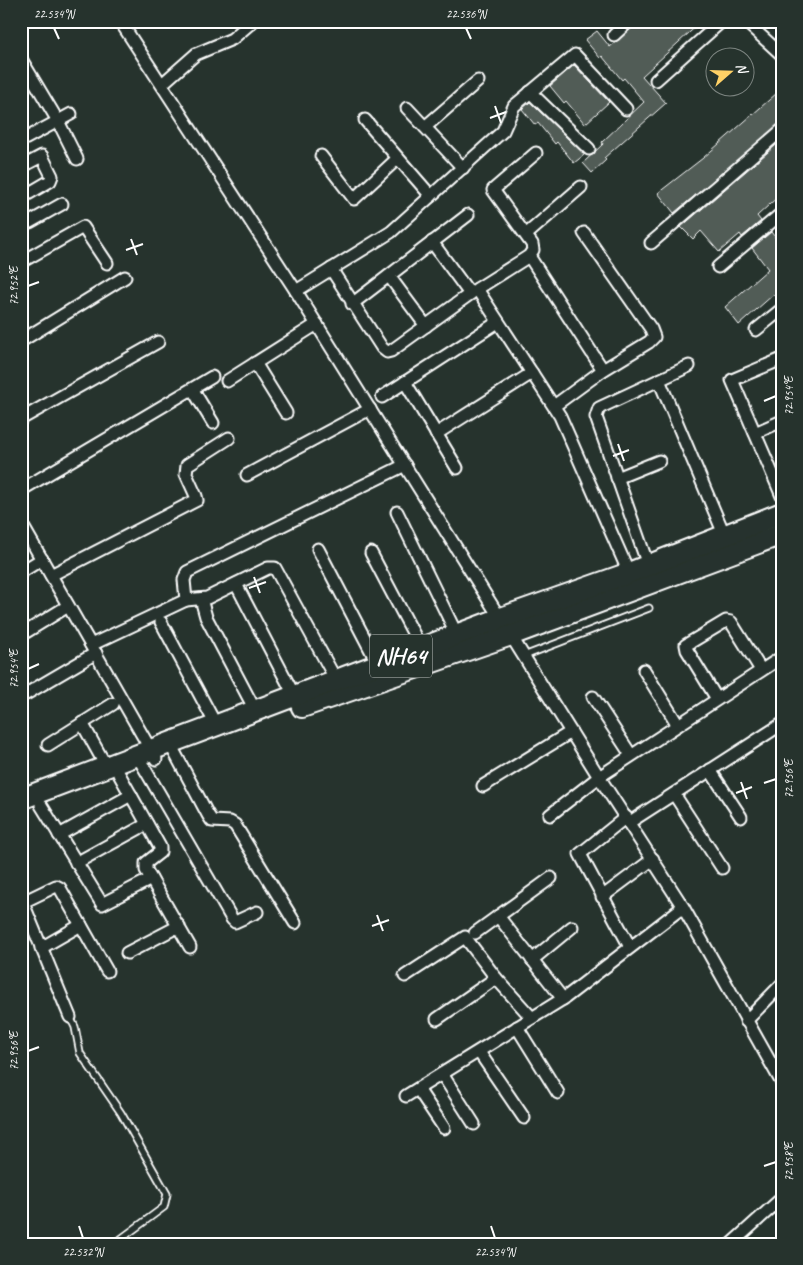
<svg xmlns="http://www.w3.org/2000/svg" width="803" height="1265" font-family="Caveat,sans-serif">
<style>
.building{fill:#515c57;stroke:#fff}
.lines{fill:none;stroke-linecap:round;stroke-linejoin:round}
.lane-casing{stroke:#fff;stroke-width:9}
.street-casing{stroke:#fff;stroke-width:15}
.highway-casing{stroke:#fff;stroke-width:24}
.lane{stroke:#26332d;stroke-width:5.5}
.street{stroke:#26332d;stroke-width:11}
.highway{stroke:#26332d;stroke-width:20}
.ticks{fill:none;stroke:#fff;stroke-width:2}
.labels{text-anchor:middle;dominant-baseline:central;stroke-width:4;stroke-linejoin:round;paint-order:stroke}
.shield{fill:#26332d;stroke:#bec2c0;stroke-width:1}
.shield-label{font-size:24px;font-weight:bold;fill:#fff}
.neatline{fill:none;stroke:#fff;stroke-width:2}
.ticks-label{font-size:12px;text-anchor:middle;fill:#fff}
</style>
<rect width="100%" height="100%" fill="#26332d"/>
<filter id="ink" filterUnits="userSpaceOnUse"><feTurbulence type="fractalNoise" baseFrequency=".02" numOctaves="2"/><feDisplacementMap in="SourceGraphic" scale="10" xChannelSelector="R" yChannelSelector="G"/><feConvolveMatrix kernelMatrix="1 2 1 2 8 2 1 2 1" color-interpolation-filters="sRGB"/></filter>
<g filter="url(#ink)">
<!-- building -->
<g class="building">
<path d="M636,21h66l-60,55 24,27 -62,55 2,2 -14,13 -9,-10 20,-19 -1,-2 42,-40 -20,-24 -2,2 -20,-24 -2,2 -15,-18 12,-9 13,16 24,-21z"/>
<path d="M574,65l35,37 -24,22 -19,-23 -2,2 -14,-17z"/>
<path d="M777,93l5,5v25l-108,90 -16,-20 45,-35z"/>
<path d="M530,102l54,52v1l-10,8 -17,-21 -2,2 -17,-21 -3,2 -13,-16z"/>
<path d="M782,140v53l-25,23 4,5 -19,16 -2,-3 -21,18 -18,-21 -8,8 -12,-12z"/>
<path d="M771,232l11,14v41l-43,38 -14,-18 43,-38 -16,-21z"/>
</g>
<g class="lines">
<defs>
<g id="lane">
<path d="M524,656l125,-48"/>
<path d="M70,1017l5,10 5,26 41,60 46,81 -3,13 -50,37"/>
</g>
<g id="street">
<path d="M120,21l176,270 303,486 84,130 99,176"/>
<path d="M745,21l37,34"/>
<path d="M614,35l15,-14"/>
<path d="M21,59l37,62 19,38"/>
<path d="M656,80l66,-59"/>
<path d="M162,84l34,-30 36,-15 21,-18"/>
<path d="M530,92l59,57"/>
<path d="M407,108l56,60"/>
<path d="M365,120l66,76"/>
<path d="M425,127l53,-46"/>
<path d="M21,141l50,-27"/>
<path d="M321,156l33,43 44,-41"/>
<path d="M21,167l21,-11 10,20 -2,5 -29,17"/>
<path d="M21,216l6,7 3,-1 32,-18"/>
<path d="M527,234l54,-47"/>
<path d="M432,242l38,52"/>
<path d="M651,243l131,-113"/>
<path d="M529,256l74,114"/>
<path d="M21,262l62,-35 24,36"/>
<path d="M718,267l64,-54"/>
<path d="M331,269l51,79 5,4 4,-1 86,-62 52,-33 4,-6 -1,-6 -39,-54 43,-37"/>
<path d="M389,276l37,50"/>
<path d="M477,289l83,127 69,157"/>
<path d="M296,291l95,-59 112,-101 11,-25 61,-51 51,54"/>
<path d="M352,304l116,-89"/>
<path d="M756,330l26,-21"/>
<path d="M21,341l104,-64"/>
<path d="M782,359l-50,21 50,116"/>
<path d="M255,363l31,50"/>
<path d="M659,380l65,154"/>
<path d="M227,381l90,-57"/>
<path d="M405,382l52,86"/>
<path d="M193,390l20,33"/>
<path d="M382,397l116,-75"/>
<path d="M554,406l49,-36 46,-28 5,-5 -3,-8 -67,-96"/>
<path d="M21,419l137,-77"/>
<path d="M755,433l27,-12"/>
<path d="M436,434l96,-61"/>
<path d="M247,475l123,-66"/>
<path d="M617,478l42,-17"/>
<path d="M21,490l191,-113"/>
<path d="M397,512l60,123"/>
<path d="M21,523l135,236"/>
<path d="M318,549l60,115"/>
<path d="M371,553l50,95"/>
<path d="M648,565l-52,-148 3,-9 90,-42"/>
<path d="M21,572l21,-13"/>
<path d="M51,575l142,-73 4,-2 -1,-4 -10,-22 1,-9 42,-27"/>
<path d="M236,584l58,111"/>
<path d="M201,599l5,18 49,93"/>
<path d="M186,600l21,-2 61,-30h7l61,112"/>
<path d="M161,622l55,103"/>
<path d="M21,635l47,-29"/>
<path d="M91,645l95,-45 -2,-20 3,-8 218,-107"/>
<path d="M644,670l34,55"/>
<path d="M26,694l70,-41"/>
<path d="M593,697l38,58"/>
<path d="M717,699l-30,-49 -1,-5 40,-24 5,1 30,48"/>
<path d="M82,723l24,43"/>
<path d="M169,742l39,73 4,6 18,1 5,3 60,98"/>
<path d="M48,745l65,-41"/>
<path d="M142,764l90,155 3,3 22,-10"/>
<path d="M710,770l31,47"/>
<path d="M119,774l41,73v5l-14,11v7l44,77"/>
<path d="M483,786l88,-54"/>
<path d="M674,794l48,74"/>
<path d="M41,805l61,99 49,-25"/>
<path d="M550,815l49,-38 183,-120"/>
<path d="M626,817l-46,37 50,93"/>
<path d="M630,822l152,-98"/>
<path d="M59,835l72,-40"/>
<path d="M76,863l71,-39"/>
<path d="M602,897l51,-38"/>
<path d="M21,898l49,119"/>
<path d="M23,902l33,-16 4,2 47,83"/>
<path d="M498,916l65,83"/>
<path d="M475,933l76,-55"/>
<path d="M41,948l40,-23"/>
<path d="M127,953l52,-27"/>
<path d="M532,960l40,-33"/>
<path d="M405,976l60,-39 31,41 36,40"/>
<path d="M437,1019l59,-41"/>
<path d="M746,1021l36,-37"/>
<path d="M517,1027l41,66"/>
<path d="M479,1052l45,66"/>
<path d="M442,1074l32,50"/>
<path d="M418,1089l26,39"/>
<path d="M406,1096l160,-99 117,-90"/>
<path d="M731,1244l51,-46"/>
</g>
<g id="highway">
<path d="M302,707l209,-72 271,-101"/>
<path d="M21,799l480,-181 128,-45 153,-60"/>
</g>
</defs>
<!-- lane casing -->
<use href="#lane" class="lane-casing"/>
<!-- street casing -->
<use href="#street" class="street-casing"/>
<!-- highway casing -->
<use href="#highway" class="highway-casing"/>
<!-- lane -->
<use href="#lane" class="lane"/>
<!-- street -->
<use href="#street" class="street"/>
<!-- highway -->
<use href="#highway" class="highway"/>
</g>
</g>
<!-- ticks -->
<path class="ticks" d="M54,28l5,11M466,28l5,11M495,106l6,17M490,118l16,-6M131,239l6,16M126,250l17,-6M28,286l11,-4M764,401l12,-5M618,444l6,17M613,456l16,-6M254,577l6,16M249,588l17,-6M28,669l11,-5M741,782l6,17M764,783l12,-4M736,793l16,-6M377,915l6,16M372,926l17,-6M28,1051l11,-4M764,1166l12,-4M79,1226l4,12M491,1226l4,12"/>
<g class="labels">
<!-- shield labels -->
<rect class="shield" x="370" y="634.5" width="62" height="43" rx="4"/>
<g class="shield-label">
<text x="401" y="656">NH64</text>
</g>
</g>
<!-- margin -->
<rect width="803" height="1265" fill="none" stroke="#26332d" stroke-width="55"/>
<!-- north arrow -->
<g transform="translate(730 72) rotate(70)"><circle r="24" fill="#26332d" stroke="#7d8581"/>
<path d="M0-4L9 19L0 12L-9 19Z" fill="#ffd166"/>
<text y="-8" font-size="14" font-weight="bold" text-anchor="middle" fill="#ffffff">N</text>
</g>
<rect x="28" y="28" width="748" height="1210" class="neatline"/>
<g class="ticks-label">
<text x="54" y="18">22.534°N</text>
<text x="466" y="18">22.536°N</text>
<text transform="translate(14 286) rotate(-90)" y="4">72.952°E</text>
<text transform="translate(789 396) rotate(-90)" y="4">72.954°E</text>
<text transform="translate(14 669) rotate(-90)" y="4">72.954°E</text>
<text transform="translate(789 779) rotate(-90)" y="4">72.956°E</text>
<text transform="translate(14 1051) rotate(-90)" y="4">72.956°E</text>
<text transform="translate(789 1162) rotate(-90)" y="4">72.958°E</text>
<text x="83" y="1256">22.532°N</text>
<text x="495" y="1256">22.534°N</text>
</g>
</svg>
